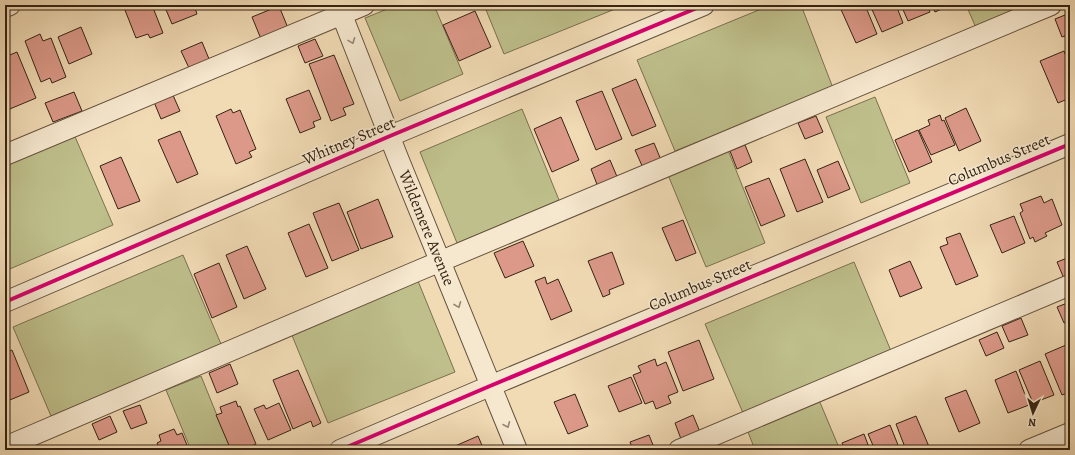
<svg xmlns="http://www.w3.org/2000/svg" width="1075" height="455" font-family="Alegreya,serif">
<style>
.green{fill:#bebf8b;stroke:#7a714f}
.building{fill:#dc9989;stroke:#352313}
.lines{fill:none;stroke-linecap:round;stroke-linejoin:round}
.minor-casing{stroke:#64513c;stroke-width:22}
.minor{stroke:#f6e8cf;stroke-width:20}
.cycleway-casing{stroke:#f6e8cf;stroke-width:6}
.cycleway{stroke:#d6006c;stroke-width:4}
.oneway{stroke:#968671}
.labels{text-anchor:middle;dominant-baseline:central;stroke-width:3;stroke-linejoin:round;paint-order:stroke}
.street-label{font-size:16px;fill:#352313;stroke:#f6e8cf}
</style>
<rect width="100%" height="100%" fill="#f1dbb5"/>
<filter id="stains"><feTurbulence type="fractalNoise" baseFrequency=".005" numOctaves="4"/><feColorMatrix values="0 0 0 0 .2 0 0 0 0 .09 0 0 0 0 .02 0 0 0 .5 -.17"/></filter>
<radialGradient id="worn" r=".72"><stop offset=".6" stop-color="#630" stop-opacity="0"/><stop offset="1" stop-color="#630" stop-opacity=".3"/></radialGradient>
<!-- green -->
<g class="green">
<path d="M397,5h37l29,69 -63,27 -35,-83z"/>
<path d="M484,5h141l-121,49z"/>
<path d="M771,5h30l32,83 -158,63 -38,-91z"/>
<path d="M966,5h72l-61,25z"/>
<path d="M875,97l35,86 -49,20 -35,-86z"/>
<path d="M522,109l37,91 -102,43 -37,-91z"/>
<path d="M73,132l40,93 -108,46v-110z"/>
<path d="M728,150l37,93 -59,24 -38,-92z"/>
<path d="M183,255l38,89 -170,72 -38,-89z"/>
<path d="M854,262l37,89 -148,62 -38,-89z"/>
<path d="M418,281l37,91 -127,51 -37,-90z"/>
<path d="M201,376l30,74h-40l-25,-60z"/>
<path d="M819,400l21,50h-85l-7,-18z"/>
</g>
<!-- building -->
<g class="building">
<path d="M123,5h29l11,28 -13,5 -2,-4 -12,4z"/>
<path d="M164,5h30l3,9 -25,10z"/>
<path d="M839,5h26l12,29 -21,9z"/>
<path d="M870,5h26l7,18 -21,9z"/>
<path d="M901,5h26l3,7 -22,9z"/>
<path d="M932,5h19l-16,7z"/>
<path d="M279,6l9,22 -27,11 -9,-22z"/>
<path d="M475,11l16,36 -32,14 -16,-36z"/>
<path d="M1070,13v21l-8,3 -7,-18z"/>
<path d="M81,27l11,27 -23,10 -11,-27z"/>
<path d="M40,34l3,7 8,-3 15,39 -14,6 -2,-5 -9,4 -16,-41z"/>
<path d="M315,39l8,17 -18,7 -7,-17z"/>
<path d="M202,42l7,17 -20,9 -8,-17z"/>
<path d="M1064,51l6,16v31l-12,5 -18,-42z"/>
<path d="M17,52l19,46 -31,13v-54z"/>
<path d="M334,55l20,49 -11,4 3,7 -15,6 -22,-57z"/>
<path d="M636,79l20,47 -24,10 -20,-47z"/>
<path d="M309,90l12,29 -8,3 2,5 -15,6 -14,-34z"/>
<path d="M602,91l20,48 -26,11 -20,-49z"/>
<path d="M74,92l8,19 -29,11 -8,-19z"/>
<path d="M172,93l8,18 -19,8 -7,-17z"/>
<path d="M966,108l15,33 -22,10 -14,-33z"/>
<path d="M231,109l2,4 7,-3 16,39 -7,3 3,5 -16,7 -20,-48z"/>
<path d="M940,115l2,6 2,-1 11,25 -24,10 -12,-25 11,-5 -2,-5z"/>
<path d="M816,116l7,16 -18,7 -7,-16z"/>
<path d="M561,117l18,43 -27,12 -18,-43z"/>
<path d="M918,130l14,32 -23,10 -14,-32z"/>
<path d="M180,131l18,43 -21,9 -19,-43z"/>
<path d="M654,143l7,17 -18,8 -8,-18z"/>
<path d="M745,145l7,17 -15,7 -7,-18z"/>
<path d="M121,157l19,44 -22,8 -18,-43z"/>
<path d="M805,159l18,43 -26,10 -17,-43z"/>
<path d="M610,160l8,19 -20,8 -7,-18z"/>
<path d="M838,161l12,28 -22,9 -11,-28z"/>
<path d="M769,178l16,38 -24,10 -16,-39z"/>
<path d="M1041,196l3,7 8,-4 10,26 -17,8 2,3 -12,6 -2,-5 -3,2 -10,-26 3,-2 -3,-7z"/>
<path d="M378,199l15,38 -32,12 -14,-37z"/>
<path d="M339,203l20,47 -27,11 -19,-48z"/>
<path d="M1014,216l11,27 -23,10 -12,-28z"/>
<path d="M683,220l13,33 -20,8 -14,-33z"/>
<path d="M309,224l19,44 -22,9 -18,-44z"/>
<path d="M960,233l18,43 -22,9 -16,-38 8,-3 -2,-6z"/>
<path d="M523,241l11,25 -29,12 -11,-25z"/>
<path d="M247,246l19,43 -22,10 -18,-44z"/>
<path d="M612,252l12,32 -15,6 1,4 -7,3 -15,-36z"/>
<path d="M1070,257v22l-5,2 -8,-19z"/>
<path d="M910,261l12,27 -22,9 -11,-27z"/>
<path d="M219,263l18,44 -25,11 -18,-44z"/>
<path d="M545,277l2,7 11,-5 14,32 -21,9 -16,-39z"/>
<path d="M1070,302v19l-6,2 -7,-16z"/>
<path d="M1021,318l7,17 -19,7 -7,-16z"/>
<path d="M997,332l7,16 -18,8 -7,-16z"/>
<path d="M699,340l15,39 -31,12 -15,-39z"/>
<path d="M1066,345l4,10v37l-8,3 -17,-41z"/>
<path d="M12,350l17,42 -24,10v-49z"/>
<path d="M655,359l2,7 9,-4 12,30 -10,4 3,7 -15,6 -3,-8 -8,3 -12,-29 8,-3 -3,-6z"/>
<path d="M1040,361l14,34 -21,8 -14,-33z"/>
<path d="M230,364l8,20 -21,9 -8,-20z"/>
<path d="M298,370l23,53 -8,4 -2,-6 -18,8 -20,-49z"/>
<path d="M1016,371l13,34 -21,8 -13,-33z"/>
<path d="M631,377l11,26 -23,9 -11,-26z"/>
<path d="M966,390l14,33 -21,9 -14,-34z"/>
<path d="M575,394l13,32 -20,8 -14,-32z"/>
<path d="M236,401l2,6 2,-1 16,38 -14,6h-11l-15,-35 6,-2 -2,-6z"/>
<path d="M279,403l12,27 -23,10 -14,-31 10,-4 2,4z"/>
<path d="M140,405l7,18 -16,6 -8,-18z"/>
<path d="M693,415l7,17 -19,7 -6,-16z"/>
<path d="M110,416l7,16 -18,8 -7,-16z"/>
<path d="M916,416l14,33 -2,1h-22l-10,-26z"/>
<path d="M890,425l10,25h-25l-7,-16z"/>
<path d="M174,429l3,6 5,-2 7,17h-29l-3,-7 4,-2 -2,-6z"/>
<path d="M864,434l6,16h-25l-3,-7z"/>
<path d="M649,435l6,15h-22l-3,-8z"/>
<path d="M478,436l6,14h-38z"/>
</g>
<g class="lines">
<defs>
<g id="minor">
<path id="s1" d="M338,5l60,153 119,292"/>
<path d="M5,7l5,-2"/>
<path d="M5,155l359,-150"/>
<path d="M5,302l385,-166 314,-131"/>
<path d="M5,447l410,-175 636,-267"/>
<path d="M340,450l150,-64 580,-242"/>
<path d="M679,450l391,-165"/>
<path d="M1029,450l41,-17"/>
</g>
</defs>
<!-- minor casing -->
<use href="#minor" class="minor-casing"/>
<!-- minor -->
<use href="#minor" class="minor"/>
<defs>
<g id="cycleway">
<path d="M5,302l385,-166 314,-131"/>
<path d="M340,450l150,-64 580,-242"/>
</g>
</defs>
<!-- cycleway casing -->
<use href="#cycleway" class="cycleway-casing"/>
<!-- cycleway -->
<use href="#cycleway" class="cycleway"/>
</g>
<!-- one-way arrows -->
<defs><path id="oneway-chevron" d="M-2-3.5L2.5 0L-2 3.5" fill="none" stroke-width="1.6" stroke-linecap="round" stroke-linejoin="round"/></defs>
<g class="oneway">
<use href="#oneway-chevron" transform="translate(352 41) rotate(69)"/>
<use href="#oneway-chevron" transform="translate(458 305) rotate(68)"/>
<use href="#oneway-chevron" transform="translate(507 425) rotate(67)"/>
</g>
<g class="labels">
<!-- street labels -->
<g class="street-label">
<text transform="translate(349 141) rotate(-23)">Whitney Street</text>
<text transform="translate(999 160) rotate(-23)">Columbus Street</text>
<text stroke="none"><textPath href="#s1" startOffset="240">Wildemere Avenue</textPath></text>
<text transform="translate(700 285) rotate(-23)">Columbus Street</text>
</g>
</g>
<!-- margin -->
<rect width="1075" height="455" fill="none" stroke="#f1dbb5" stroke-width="20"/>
<rect x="6" y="6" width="1063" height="443" fill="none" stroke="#352313" stroke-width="2"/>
<rect x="10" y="10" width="1055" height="435" fill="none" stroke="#352313"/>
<!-- north arrow -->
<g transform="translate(1033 413) rotate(184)" stroke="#f6e8cf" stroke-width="3" paint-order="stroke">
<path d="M0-3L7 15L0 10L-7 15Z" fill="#352313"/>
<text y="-6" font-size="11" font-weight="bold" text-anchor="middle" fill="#352313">N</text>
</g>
<rect width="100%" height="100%" filter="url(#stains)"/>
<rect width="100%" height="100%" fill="url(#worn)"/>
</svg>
